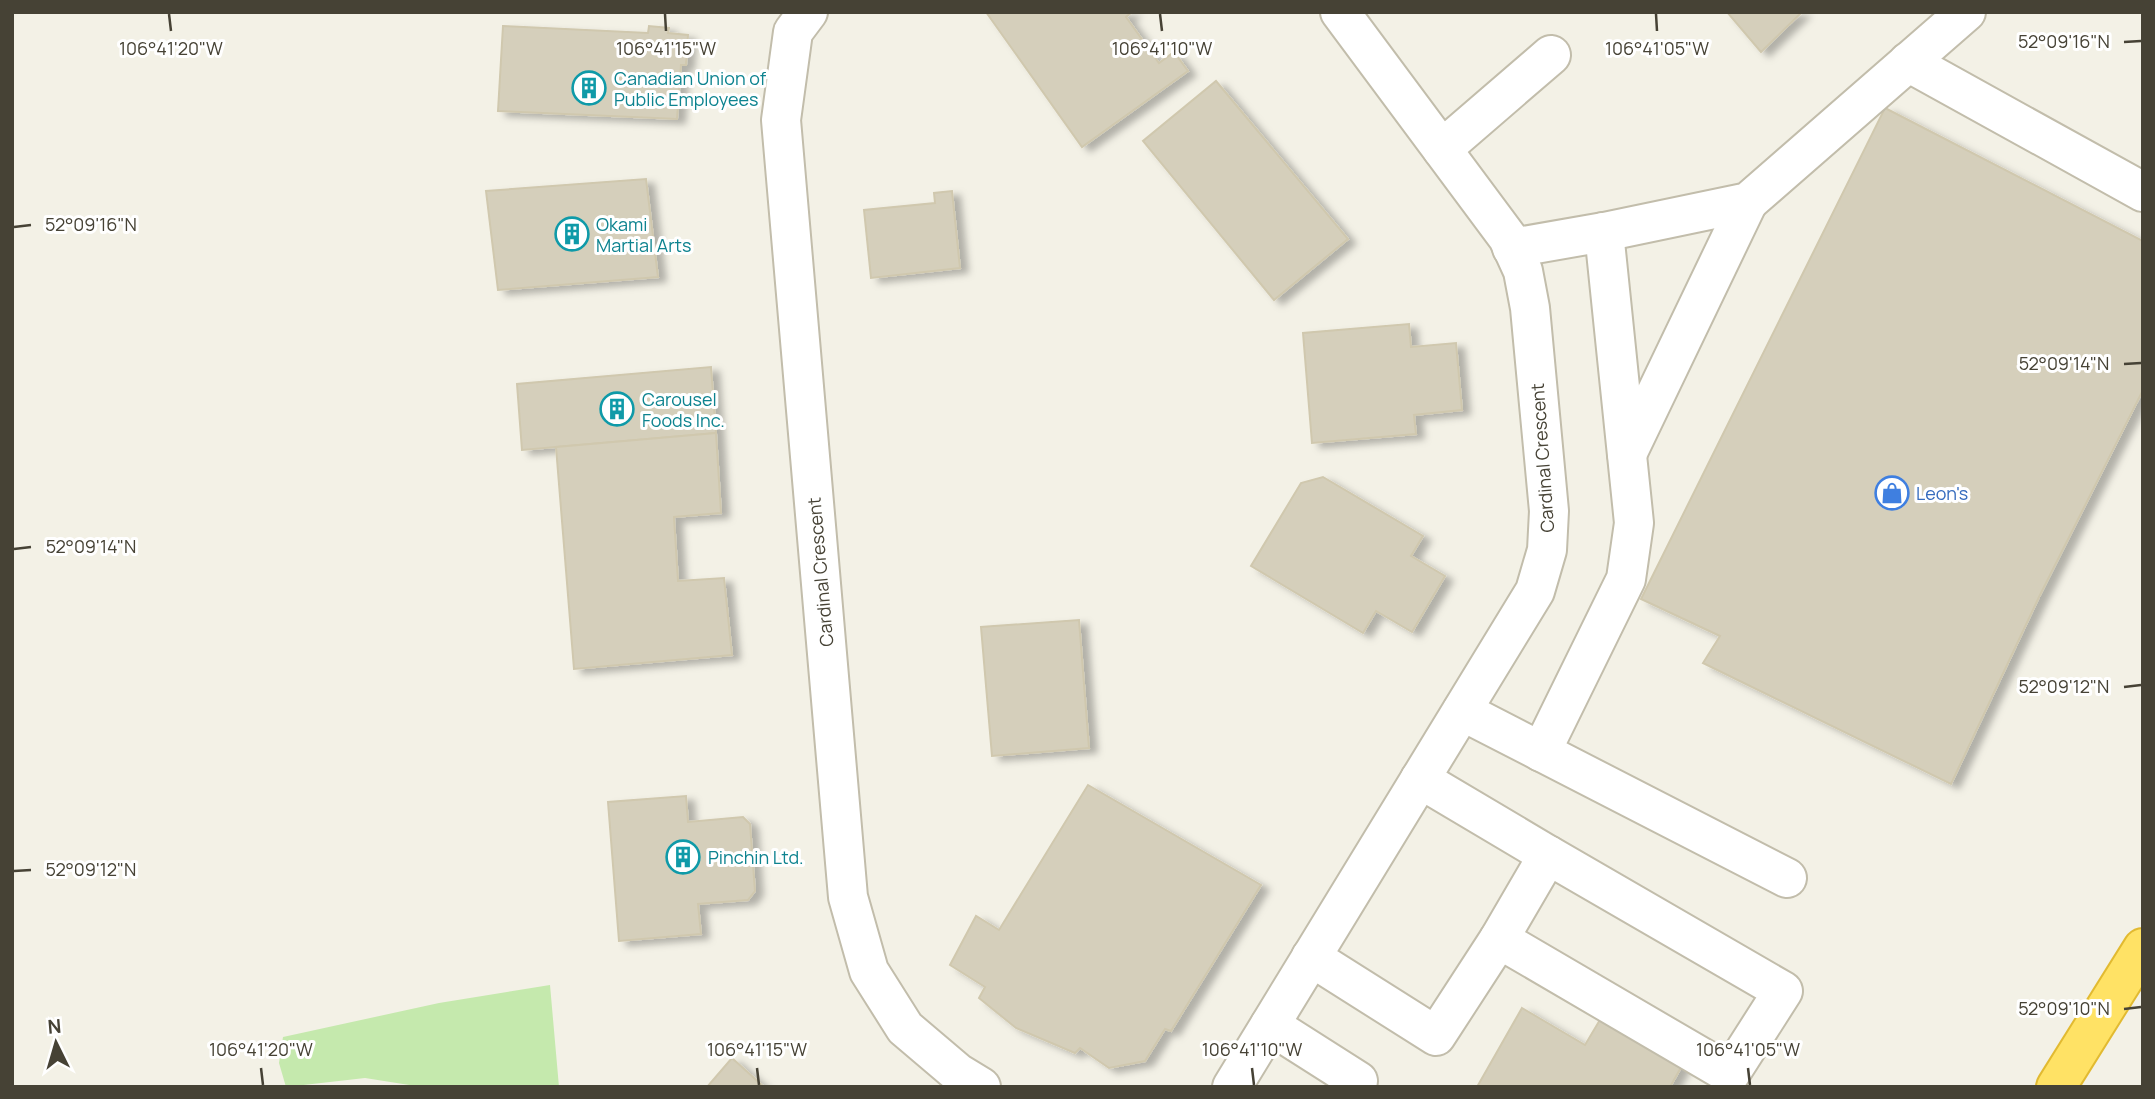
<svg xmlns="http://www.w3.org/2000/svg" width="2155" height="1099" font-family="Manrope,sans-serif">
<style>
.green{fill:#c5e9ad}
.building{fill:#d5cfbb;stroke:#d0c8ae;stroke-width:2;filter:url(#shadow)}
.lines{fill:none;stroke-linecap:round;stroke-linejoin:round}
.minor-casing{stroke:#c2bdab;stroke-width:42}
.highway-casing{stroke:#e2ba31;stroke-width:42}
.minor{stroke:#fff;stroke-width:38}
.highway{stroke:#ffe265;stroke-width:38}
.ticks{fill:none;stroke:#464235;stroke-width:2.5}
.labels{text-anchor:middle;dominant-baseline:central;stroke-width:6;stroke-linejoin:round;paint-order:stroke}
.culture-label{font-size:18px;fill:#0d838f;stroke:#fff;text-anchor:start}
.street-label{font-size:18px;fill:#464235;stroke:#fff}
.shop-label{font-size:18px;fill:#366cbe;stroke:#fff;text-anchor:start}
.ticks-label{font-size:18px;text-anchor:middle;fill:#464235;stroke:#fff;stroke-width:6;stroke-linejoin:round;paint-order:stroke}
</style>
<defs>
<filter id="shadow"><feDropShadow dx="8" dy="4.5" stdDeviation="3.5" flood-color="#0004"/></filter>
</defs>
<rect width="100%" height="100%" fill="#f3f1e6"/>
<!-- green -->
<path class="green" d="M550,985l9,102h-137l-57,-9 -79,9 -7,-24 4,-26 156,-34z"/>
<!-- building -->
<g class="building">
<path d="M986,12h146l-6,5 33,46 15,-11 14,19 -106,76z"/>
<path d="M1727,12h75l-41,40z"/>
<path d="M503,26l145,7 1,-7 20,2 -1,5 20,2 -2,30h-5l-4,54 -179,-8z"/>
<path d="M1216,81l132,158 -74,61 -131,-159z"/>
<path d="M1885,108l258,133v149l-104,207 -88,187 -248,-121 17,-27 -79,-37z"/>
<path d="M646,179l12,98 -160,13 -12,-99z"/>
<path d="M952,191l8,77 -89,10 -7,-68 71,-7 -1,-10z"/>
<path d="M1409,324l2,23 45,-4 6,67 -48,5 2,19 -104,9 -9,-110z"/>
<path d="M711,367l5,66 -194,17 -5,-66z"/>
<path d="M716,433l5,80 -47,4 4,64 46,-3 8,77 -158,14 -18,-222z"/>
<path d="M1323,477l100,59 -12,20 34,20 -33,56 -36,-21 -13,22 -112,-67 50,-83z"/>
<path d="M1079,620l10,128 -97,8 -11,-129z"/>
<path d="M1088,785l173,100 -90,146 -6,-2 -20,32 -36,7 -29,-20 -5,5 -59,-25 -37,-30 6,-11 -35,-22 26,-49 23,14z"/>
<path d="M686,796l2,26 55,-5 7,7 5,67 -7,9 -50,4 3,30 -82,7 -11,-139z"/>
<path d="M1522,1008l63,37 22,-37 81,47 -18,32h-193z"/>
<path d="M732,1058l32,29h-57z"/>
</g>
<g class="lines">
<defs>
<g id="minor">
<path d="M808,12l-15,20 -12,88 67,777 21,74 36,57 53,45 23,14"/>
<path d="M1908,62l235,130"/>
<path d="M1442,149l109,-94"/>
<path d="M1512,248l92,-16 144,-30 218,-190"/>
<path d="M1627,454l121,-252"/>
<path d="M1462,711l325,167"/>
<path d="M1541,752l85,-173 8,-56 -30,-291"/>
<path d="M1499,939l231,135 53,-83 -235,-136"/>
<path d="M1311,957l125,79 63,-97 49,-84 -128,-76"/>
<path d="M1270,1025l88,56 -3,6"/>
<path d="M1232,1087l303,-496 12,-41 2,-39 -19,-203 -7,-37 -15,-33 -168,-226"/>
</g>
<path id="highway" d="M2056,1087l87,-139"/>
</defs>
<!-- minor casing -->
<use href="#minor" class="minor-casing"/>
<!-- highway casing -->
<use href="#highway" class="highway-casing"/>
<!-- minor -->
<use href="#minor" class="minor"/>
<!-- highway -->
<use href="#highway" class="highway"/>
</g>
<!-- ticks -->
<path class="ticks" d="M169,14l2,17M665,14l1,17M1160,14l2,17M1656,14l1,17M2124,42l17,-1M14,227l17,-2M2124,364l17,-1M14,549l17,-2M2124,687l17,-2M14,871l17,-1M2124,1009l17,-2M261,1068l2,17M757,1068l2,17M1252,1068l2,17M1748,1068l2,17"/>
<!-- icons -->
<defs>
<symbol id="building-ring" viewBox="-11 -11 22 22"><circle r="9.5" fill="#fff" stroke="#0f9aa8" stroke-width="1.5"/><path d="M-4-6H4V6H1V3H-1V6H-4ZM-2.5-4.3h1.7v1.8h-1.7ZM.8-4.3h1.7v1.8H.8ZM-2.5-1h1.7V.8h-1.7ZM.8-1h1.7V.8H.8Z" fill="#0f9aa8"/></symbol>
<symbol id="shop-ring" viewBox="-11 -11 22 22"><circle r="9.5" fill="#fff" stroke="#3f7fe0" stroke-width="1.5"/><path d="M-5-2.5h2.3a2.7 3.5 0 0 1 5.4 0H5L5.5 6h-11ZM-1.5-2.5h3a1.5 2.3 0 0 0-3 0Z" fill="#3f7fe0"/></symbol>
</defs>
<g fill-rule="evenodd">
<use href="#building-ring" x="570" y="69" width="38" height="38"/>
<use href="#building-ring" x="553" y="215" width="38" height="38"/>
<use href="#building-ring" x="598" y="390" width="38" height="38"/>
<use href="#shop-ring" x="1873" y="474" width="38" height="38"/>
<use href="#building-ring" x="664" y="838" width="38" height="38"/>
</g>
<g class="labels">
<!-- culture labels -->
<g class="culture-label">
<text x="614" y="78">Canadian Union of<tspan x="614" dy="21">Public Employees</tspan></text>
<text x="596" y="224">Okami<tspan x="596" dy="21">Martial Arts</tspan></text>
<text x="642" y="399">Carousel<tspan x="642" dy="21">Foods Inc.</tspan></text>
<text x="708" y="857">Pinchin Ltd.</text>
</g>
<!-- street labels -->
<g class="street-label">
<text transform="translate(1542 458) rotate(-94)">Cardinal Crescent</text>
<text transform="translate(820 572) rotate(-95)">Cardinal Crescent</text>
</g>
<!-- shop labels -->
<g class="shop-label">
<text x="1916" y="493">Leon's</text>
</g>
</g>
<g class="ticks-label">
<text x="2064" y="48">52°09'16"N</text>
<text x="171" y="55">106°41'20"W</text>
<text x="666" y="55">106°41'15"W</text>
<text x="1162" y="55">106°41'10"W</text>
<text x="1657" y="55">106°41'05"W</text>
<text x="91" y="231">52°09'16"N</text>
<text x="2064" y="370">52°09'14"N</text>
<text x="91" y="553">52°09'14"N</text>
<text x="2064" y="693">52°09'12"N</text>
<text x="91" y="876">52°09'12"N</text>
<text x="2064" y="1015">52°09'10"N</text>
<text x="261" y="1056">106°41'20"W</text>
<text x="757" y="1056">106°41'15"W</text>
<text x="1252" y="1056">106°41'10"W</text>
<text x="1748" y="1056">106°41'05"W</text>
</g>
<!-- border -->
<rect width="2155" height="1099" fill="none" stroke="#464235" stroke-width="28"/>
<!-- north arrow -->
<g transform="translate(56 1043) rotate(355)" stroke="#ffffff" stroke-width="5" paint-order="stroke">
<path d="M0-5L12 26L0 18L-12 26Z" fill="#464235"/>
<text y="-10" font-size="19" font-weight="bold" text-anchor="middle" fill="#464235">N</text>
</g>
</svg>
